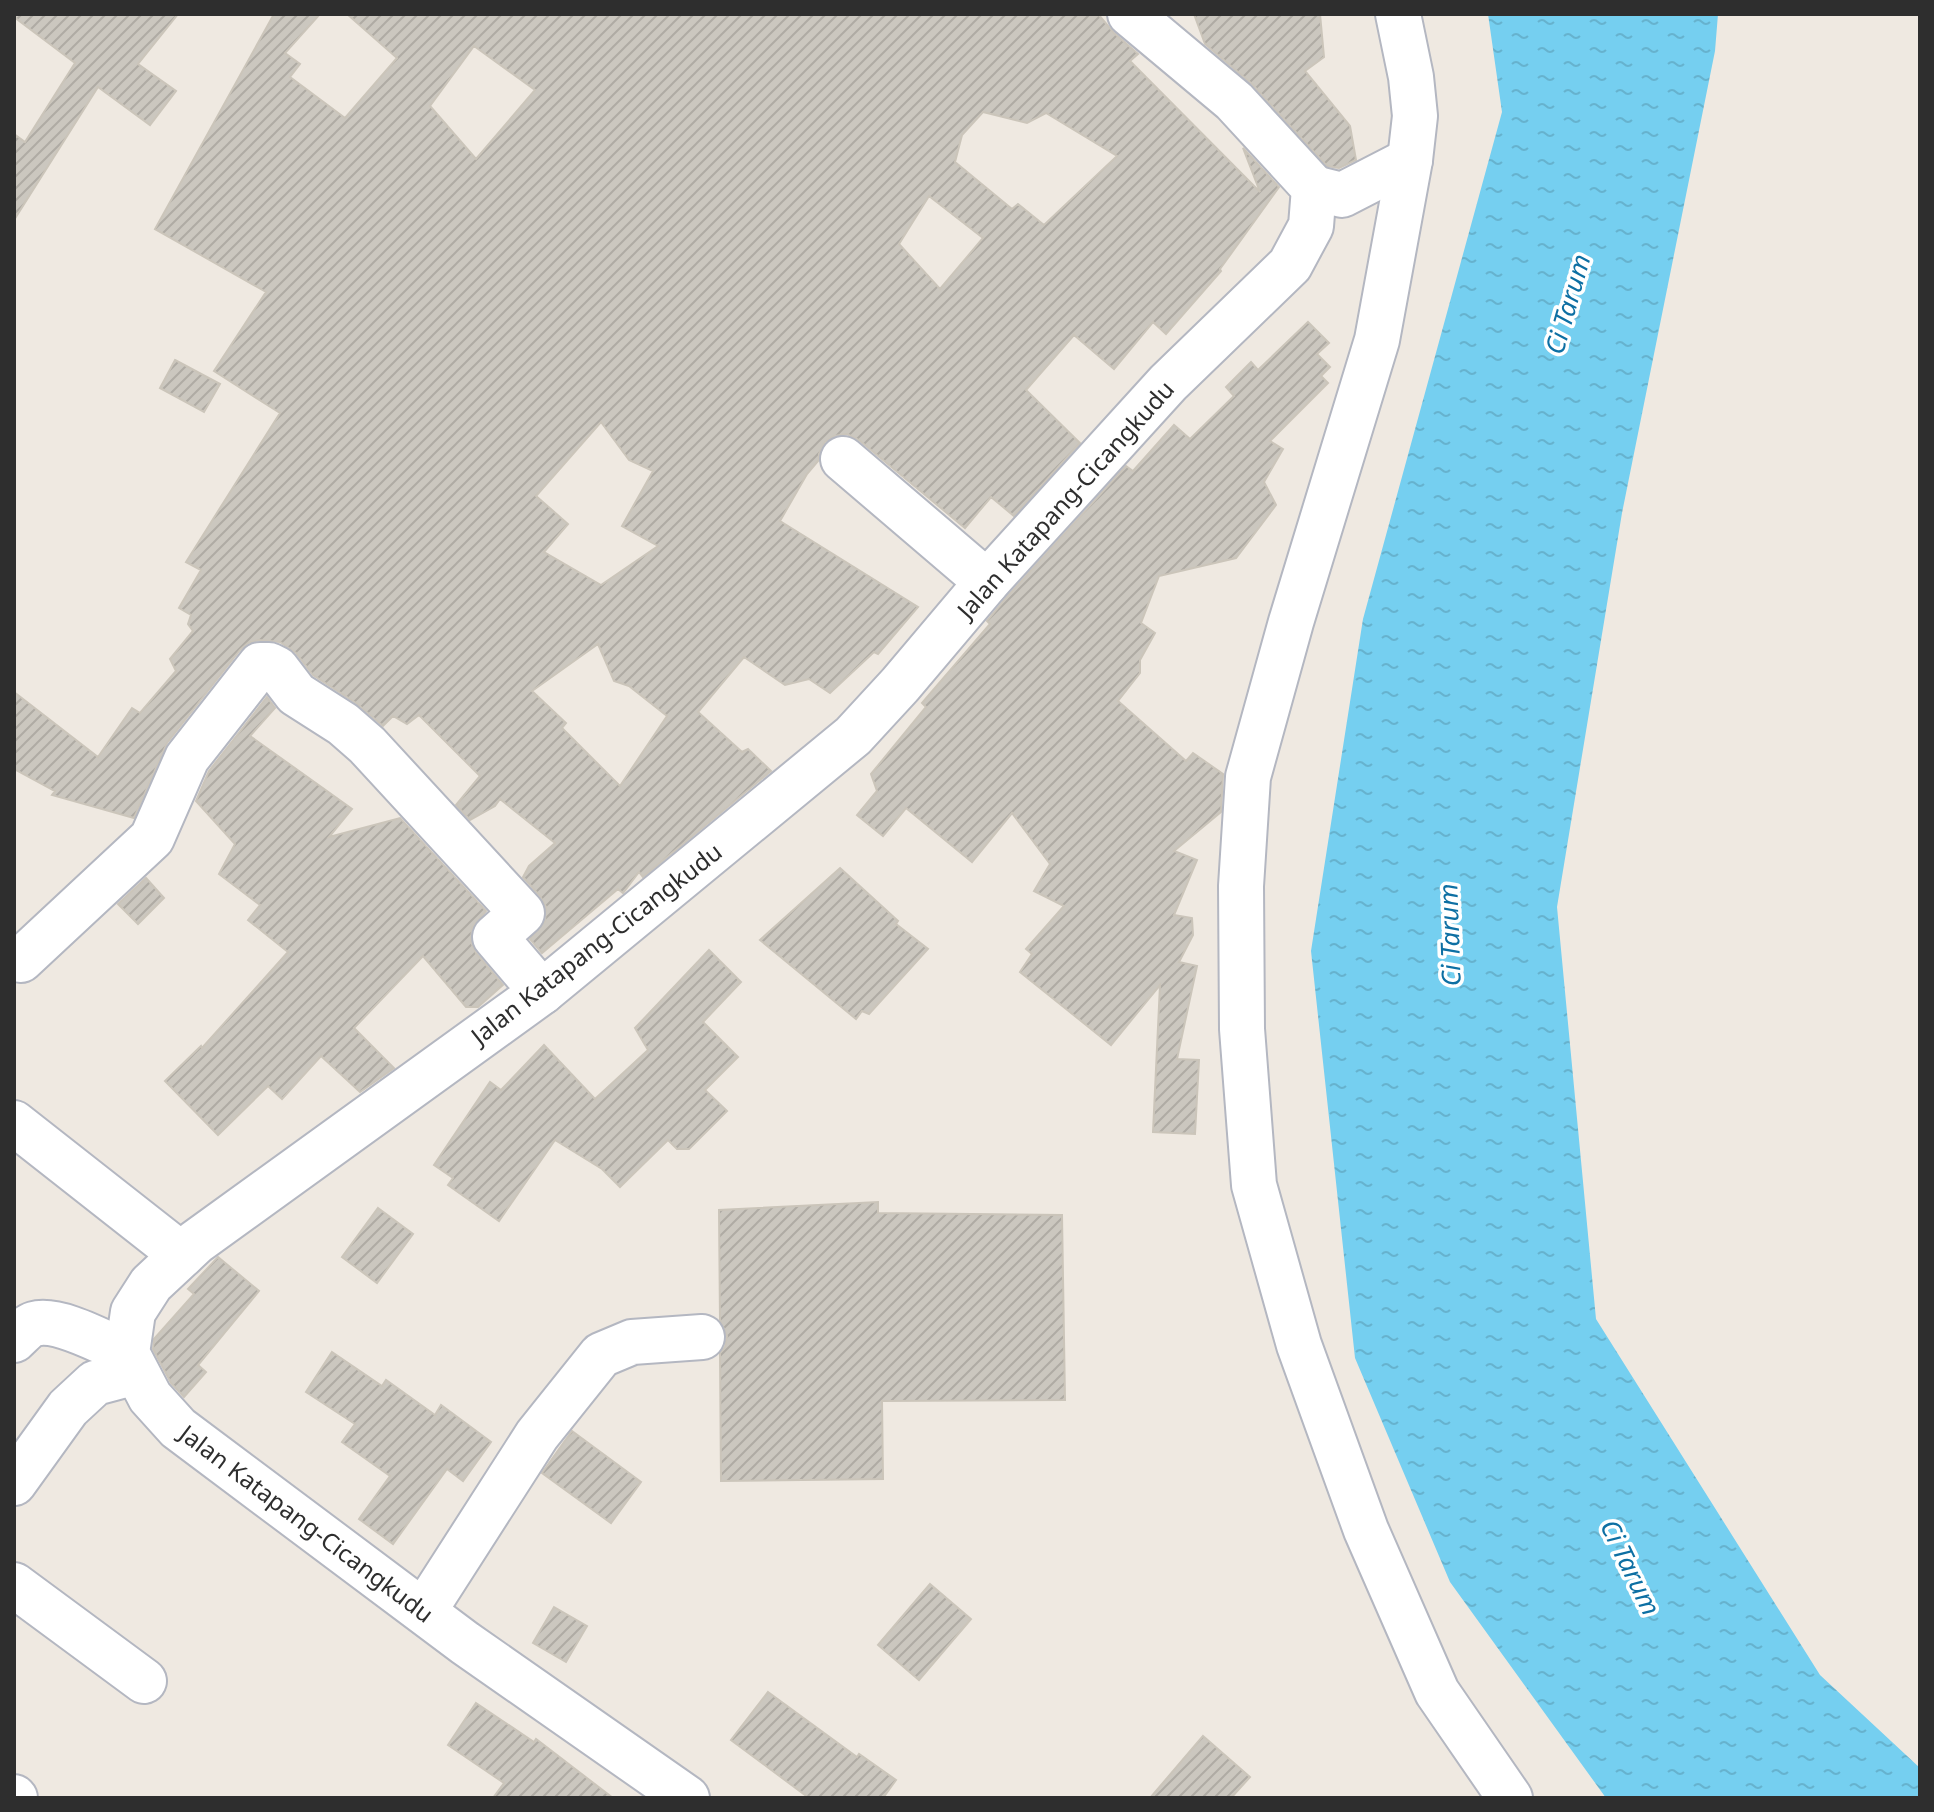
<svg xmlns="http://www.w3.org/2000/svg" width="1934" height="1812" font-family="'Noto Sans',sans-serif">
<style>
.water{fill:url(#water-ripples)}
.building{fill:url(#building-hatch);stroke:#cbc5ba;stroke-width:2;fill-rule:evenodd}
.lines{fill:none;stroke-linecap:round;stroke-linejoin:round}
.minor-casing{stroke:#b4b7c1;stroke-width:48}
.minor{stroke:#fff;stroke-width:44}
.labels{text-anchor:middle;dominant-baseline:central;stroke-width:7;stroke-linejoin:round;paint-order:stroke}
.street-label{font-size:24px;fill:#2e2e2e;stroke:#fff}
.water-label{font-size:26px;font-style:italic;fill:#0d6fa3;stroke:#fff}
</style>
<defs>
<pattern id="water-ripples" width="26" height="14" patternUnits="userSpaceOnUse" patternTransform="scale(2)"><rect width="26" height="14" fill="#75cff0"/><path d="M2 4q2-2 4 0t4 0M15 11q2-2 4 0t4 0" fill="none" stroke="#66b2ce"/></pattern>
<pattern id="building-hatch" width="6" height="6" patternUnits="userSpaceOnUse" patternTransform="scale(2)"><rect width="6" height="6" fill="#cbc7bf"/><path d="M-1 1l2-2M0 6l6-6M5 7l2-2" fill="none" stroke="#afaba4"/></pattern>
</defs>
<rect width="100%" height="100%" fill="#efe9e1"/>
<!-- water -->
<path class="water" d="M1488,14h230l-3,37 -93,462 -65,394 39,412 224,356 100,93v30h-314l-156,-216 -95,-224 -44,-407 52,-332 139,-507z"/>
<!-- building -->
<g class="building">
<path d="M14,14h164l-40,50 38,27 -26,34 -52,-38 -84,133v-86l11,8 50,-79 -61,-46z"/>
<path d="M274,14h46l-35,39 15,11 -10,13 55,41 52,-60 -50,-44h751l16,19 24,21 -8,7 130,131 -17,-44 36,39 -59,82 1,2 -55,63 -13,-12 -39,47 -40,-34 -48,55 54,53 -66,73 -23,-19 -26,31 -106,-88 -12,-6 -13,2 -9,6 -6,12v6l-12,14 -27,47 138,86 -40,47 -4,-2 -44,41 -21,-14 -24,6 -41,-28 -46,55 44,40 6,-3 23,22 -128,106 -4,-5 -16,21 -5,-4 -76,64 -12,-14 15,-18 1,-14 -6,-11 -17,-19 6,-11 26,-23 -55,-44 -5,7 -25,14 -14,-15 24,-29 -61,-61 -12,9 -14,-8 -10,10 -27,-23 -43,-28 -17,-22 -16,-11 -21,-2 -11,3 -8,7 -73,93 -33,75 -82,-23 3,-4 -41,-22v-77l84,65 34,-49 8,5 36,-42 -6,-12 23,-28 -5,-7 3,-9 -12,-7 22,-38 -15,-8 94,-149 -66,-42 52,-79 -111,-63zM474,46l61,44 -59,69 -46,-53zM983,112l44,11 19,-10 71,43 -73,69 -26,-21 -6,5 -57,-47 7,-27zM929,196l54,42 -43,51 -41,-45zM601,422l28,38 24,11 -31,55 36,20 -57,39 -57,-33 24,-28 -32,-28zM598,644l16,37 15,5 38,30 -47,70 -58,-58 4,-5 -34,-32z"/>
<path d="M1194,14h126l4,43 -19,14 45,55 6,34 -17,8 -12,-2 -75,-82 -47,-40z"/>
<path d="M1308,322l21,21 -12,11 13,13 -9,9 7,7 -58,58 13,8 -19,33 12,23 -40,53 -77,18 -18,47 14,10 -15,27v13l-22,28 68,60 7,-8 30,21 -2,38 -47,39 23,9 -23,55 18,3 1,17 -14,27 18,4 -20,93 22,1 -4,74 -42,-2 7,-147 -49,60 -91,-73 12,-18 -6,-5 38,-43 -30,-15 16,-27 -38,-51 -40,49 -66,-54 -23,28 -26,-21 20,-24 -6,-17 55,-67 -4,-4 68,-79 -3,-3 19,-23 120,-132 7,5 41,-46 16,14 44,-43 -8,-9 25,-25 7,8z"/>
<path d="M175,360l45,24 -16,28 -44,-24z"/>
<path d="M267,697l8,11 -25,28 102,73 -23,28 71,-19 86,93 -14,17 -1,14 5,11 27,32 -25,22h-12l-43,-51 -69,72 40,40 -34,24 -39,-36 -39,43 -14,-13 -50,49 -53,-54 36,-35 1,2 86,-96 -40,-32 12,-15 -41,-31 16,-30 -39,-43 13,-30z"/>
<path d="M840,868l58,53 -2,3 32,25 -59,65 -7,-3 -6,8 -96,-79z"/>
<path d="M146,878l18,20 -26,26 -20,-20z"/>
<path d="M709,950l32,32 -38,40 35,35 -33,33 22,21 -38,38h-12l-9,-9 -48,47 -18,-18 -47,-29 -56,81 -51,-36 5,-7 -19,-13 56,-83 11,8 43,-45 51,54 53,-49 -13,-22z"/>
<path d="M878,1202v11l184,2 3,185 -183,1 1,78 -162,2 -1,-128 5,-6 2,-11 -7,-16 -1,-110z"/>
<path d="M378,1208l35,26 -36,49 -35,-26z"/>
<path d="M218,1257l41,34 -61,74 8,7 -22,25 -13,-14 -18,-34 1,-10 40,-45 -6,-5z"/>
<path d="M332,1352l50,34 4,-6 49,35 6,-10 50,37 -28,39 -16,-12 -54,75 -34,-25 31,-43 -48,-34 13,-18 -49,-32z"/>
<path d="M572,1431l69,51 -30,41 -69,-50z"/>
<path d="M930,1584l41,35 -52,61 -41,-35z"/>
<path d="M554,1607l33,19 -21,36 -33,-19z"/>
<path d="M768,1692l89,65 2,-3 37,26 -13,18h-74l-78,-58z"/>
<path d="M476,1703l58,39 2,-3 77,59h-120l11,-15 -56,-38z"/>
<path d="M1203,1736l47,41 -19,21h-81z"/>
</g>
<g class="lines">
<defs>
<g id="minor">
<path d="M1398,14l13,63 4,39 -5,44 -33,180 -86,282 -43,155 -7,109 1,143 12,156 45,160 67,185 71,162 73,106"/>
<path d="M1314,188l28,7 68,-35"/>
<path d="M843,459l144,123"/>
<path d="M21,960l131,-122 35,-80 73,-93h9l8,4 19,25 47,30 24,21 155,168 -27,24 47,55"/>
<path d="M14,1123l168,132"/>
<path d="M14,1340c6,-5 13,-14 20,-16 24,-7 70,19 93,29"/>
<path d="M14,1483l54,-75 27,-25 41,-11"/>
<path d="M14,1585l130,96"/>
<path d="M424,1611l113,-176 64,-80 31,-13 70,-5"/>
<path d="M14,1797l1,1"/>
<path d="M687,1798l-222,-155 -287,-215 -28,-31 -23,-44 6,-41 18,-28 45,-42 346,-250 311,-256 47,-51 87,-103 181,-199 122,-118 21,-39 3,-38 -80,-87 -104,-87"/>
</g>
</defs>
<!-- minor casing -->
<use href="#minor" class="minor-casing"/>
<!-- minor -->
<use href="#minor" class="minor"/>
</g>
<g class="labels">
<!-- street labels -->
<g class="street-label">
<text transform="translate(1065 499) rotate(-48)">Jalan Katapang-Cicangkudu</text>
<text transform="translate(596 943) rotate(-38)">Jalan Katapang-Cicangkudu</text>
<text transform="translate(307 1523) rotate(37)">Jalan Katapang-Cicangkudu</text>
</g>
<!-- water labels -->
<g class="water-label">
<text transform="translate(1567 304) rotate(-74)">Ci Tarum</text>
<text transform="translate(1449 935) rotate(-92)">Ci Tarum</text>
<text transform="translate(1631 1567) rotate(64)">Ci Tarum</text>
</g>
</g>
<!-- border -->
<rect width="1934" height="1812" fill="none" stroke="#2e2e2e" stroke-width="32"/>
</svg>
